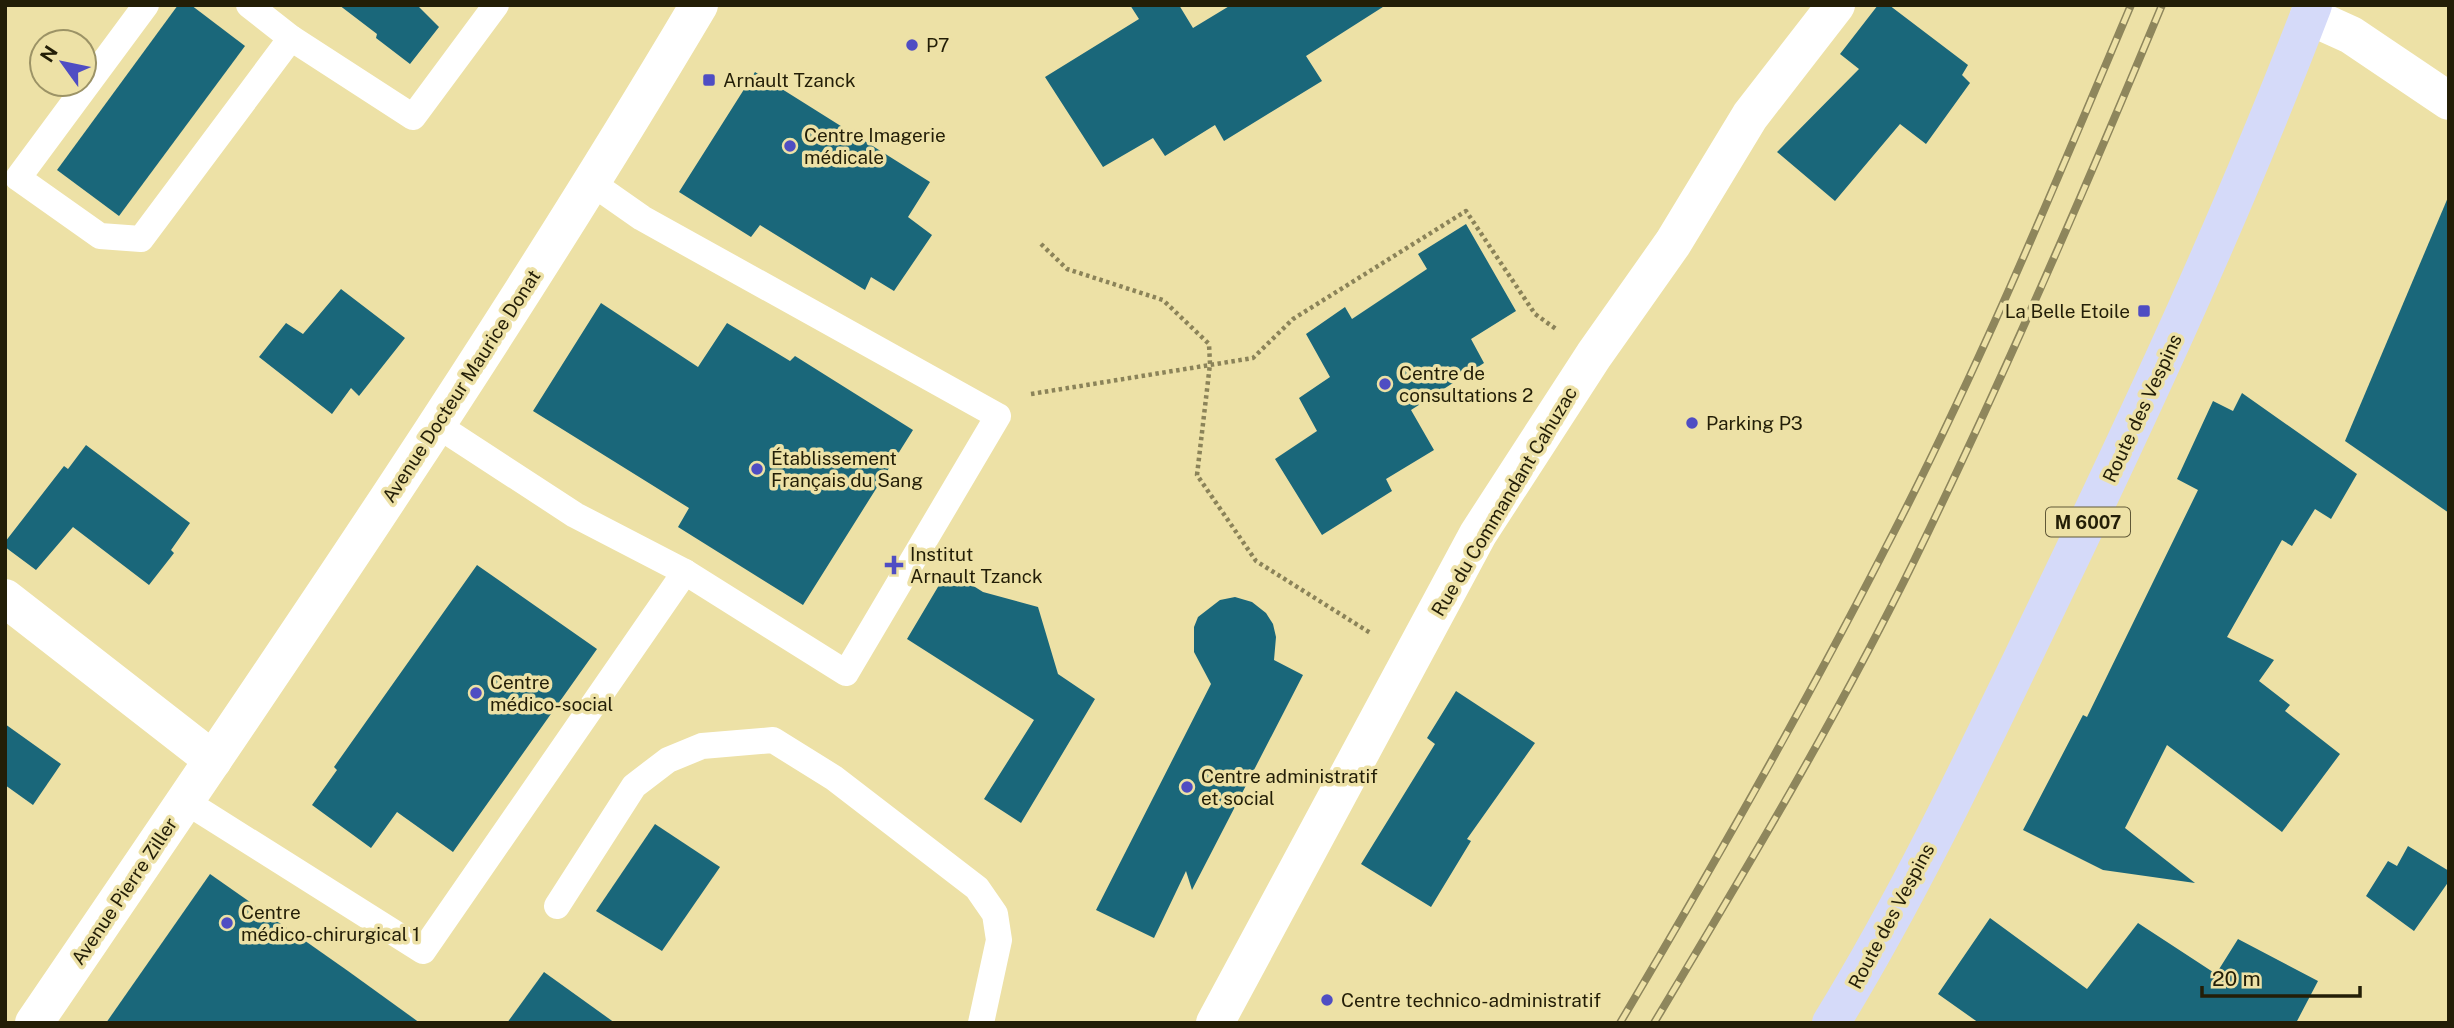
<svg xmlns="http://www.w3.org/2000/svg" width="2454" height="1028" font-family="'Public Sans',sans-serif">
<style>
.building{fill:#1a677a}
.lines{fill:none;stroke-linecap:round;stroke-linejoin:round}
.path{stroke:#8b8359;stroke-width:4.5;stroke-dasharray:3.5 3.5;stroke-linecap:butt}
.service{stroke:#fff;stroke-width:26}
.minor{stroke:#fff;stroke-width:38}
.primary{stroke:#d5daf9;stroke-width:38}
.rail-casing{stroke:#8e865c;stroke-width:8}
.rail{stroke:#ede1a6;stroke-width:5;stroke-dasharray:16;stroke-linecap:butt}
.poi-dot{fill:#4f4dc3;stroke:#ede1a6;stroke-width:2.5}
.labels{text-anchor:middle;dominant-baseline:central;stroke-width:7;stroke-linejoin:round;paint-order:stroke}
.shield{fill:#ede1a6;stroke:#605837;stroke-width:2}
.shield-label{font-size:18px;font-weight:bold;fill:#231e07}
.poi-label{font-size:19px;fill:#231e07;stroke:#ede1a6;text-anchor:start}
.street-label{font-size:19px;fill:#231e07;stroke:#ede1a6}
</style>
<rect width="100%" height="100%" fill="#ede1a6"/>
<!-- building -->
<g class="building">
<path d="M178,5h13l54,41 -126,170 -62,-46z"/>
<path d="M339,5h78l22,22 -29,37 -34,-26 1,-4z"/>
<path d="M1130,5h49l14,23 38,-23h155l-80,51 16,25 -98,60 -9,-16 -50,31 -12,-18 -50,29 -58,-90 94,-58z"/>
<path d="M1878,5h11l79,60 -6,10 8,8 -44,61 -26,-20 -65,77 -58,-49 82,-83 -19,-15z"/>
<path d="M755,72l175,110 -22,35 24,18 -38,56 -23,-14 -6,13 -105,-65 -9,12 -72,-45z"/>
<path d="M2449,195v318l-104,-72z"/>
<path d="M1466,224l50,87 -45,28 13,24 -73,47 23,40 -48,29 6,12 -70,44 -47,-76 42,-28 -18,-33 31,-21 -24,-43 39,-27 7,12 75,-50 -9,-15z"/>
<path d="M341,289l64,49 -46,58 -8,-8 -19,26 -73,-57 27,-34 17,11z"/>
<path d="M601,303l97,64 29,-44 63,38 5,-5 118,74 -110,175 -125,-78 11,-19 -156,-97z"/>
<path d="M2242,393l115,81 -26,45 -16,-10 -23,37 -10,-6 -55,97 47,23 -15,21 31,24 -5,6 55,43 -58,78 -115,-87 -42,83 70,55 -92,-13 -80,-40 60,-115 4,2 111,-227 -21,-11 36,-78 20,10z"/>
<path d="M86,445l104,78 -19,27 3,3 -25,32 -76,-58 -37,43 -31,-23v-5l59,-76 4,3z"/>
<path d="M477,565l120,84 -144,203 -56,-40 -26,36 -59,-43 25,-35 -3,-3z"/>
<path d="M948,570l35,22 55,15 20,67 37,25 -74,124 -37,-24 50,-79 -127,-81z"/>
<path d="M1235,597l17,5 14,11 7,11 3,13 -2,23 29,15 -111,215 -6,-19 -32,67 -58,-28 115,-226 -17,-32v-25l4,-10 22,-17z"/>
<path d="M1456,691l79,52 -68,96 4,2 -40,66 -70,-43 74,-120 -8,-6z"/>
<path d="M5,724l56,40 -28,41 -28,-20z"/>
<path d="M655,824l65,43 -58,84 -66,-40z"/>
<path d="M2408,846l41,25v10l-35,50 -48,-35 22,-35 9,5z"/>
<path d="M210,874l138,97 72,52h-314z"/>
<path d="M1990,918l97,71 51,-66 78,51 22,-35 80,42 -22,42h-317l-41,-29z"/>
<path d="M544,972l71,51h-108z"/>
</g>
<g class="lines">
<!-- path -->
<g class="path">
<path d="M1041,244l26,25 96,31 46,44 1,20 -13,111 59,86 116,73"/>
<path d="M1031,394l222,-36 40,-39 173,-108 69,103 21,15"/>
</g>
<!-- service -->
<g class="service">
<path d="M146,5l-128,173 82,58 41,3 150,-201"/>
<path d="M249,5l42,33 122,79 83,-112"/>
<path d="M437,425l138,90 110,57 161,101 152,-257 -356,-198 -50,-35"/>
<path d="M185,801l238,150 262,-379"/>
<path d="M557,906l77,-120 34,-26 34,-14 71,-6 61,38 143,110 18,26 4,26 -18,83"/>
</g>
<!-- minor -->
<g class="minor">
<path d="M2309,16l42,19 98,66"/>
<path d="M5,598l208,162"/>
<path d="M34,1023c228,-335 458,-669 665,-1018"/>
<path d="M1215,1023l263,-489 116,-179 79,-112 77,-127 86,-111"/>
</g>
<!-- primary -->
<path class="primary" d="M1831,1023c81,-132 147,-273 214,-412 96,-199 189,-399 268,-606"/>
<defs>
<g id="rail">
<path d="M1620,1023c92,-155 181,-310 263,-470 93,-178 170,-363 248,-548"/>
<path d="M1654,1023c91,-152 183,-305 261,-464 89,-182 169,-367 247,-554"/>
</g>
</defs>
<!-- rail casing -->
<use href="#rail" class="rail-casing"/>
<!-- rail -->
<use href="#rail" class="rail"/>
</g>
<!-- markers -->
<g class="poi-dot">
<circle cx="912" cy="45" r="7"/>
<rect x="702" y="73" width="14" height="14" rx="3.5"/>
<circle cx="790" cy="146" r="7"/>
<rect x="2137" y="304" width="14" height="14" rx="3.5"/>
<circle cx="1385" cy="384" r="7"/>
<circle cx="1692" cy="423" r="7"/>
<circle cx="757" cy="469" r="7"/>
<path d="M890.5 554.5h7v7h7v7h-7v7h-7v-7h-7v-7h7z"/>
<circle cx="476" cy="693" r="7"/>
<circle cx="1187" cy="787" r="7"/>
<circle cx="227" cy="923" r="7"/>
<circle cx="1327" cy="1000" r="7"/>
</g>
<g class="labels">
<!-- shield labels -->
<rect class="shield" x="2046" y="507.5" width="84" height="29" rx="5"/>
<g class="shield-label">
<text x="2088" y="522">M 6007</text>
</g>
<!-- poi labels -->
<g class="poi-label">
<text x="926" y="45">P7</text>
<text x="723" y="80">Arnault Tzanck</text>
<text x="804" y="135">Centre Imagerie<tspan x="804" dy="22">médicale</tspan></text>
<text x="2130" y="311" text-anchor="end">La Belle Etoile</text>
<text x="1399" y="373">Centre de<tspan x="1399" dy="22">consultations 2</tspan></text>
<text x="1706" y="423">Parking P3</text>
<text x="771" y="458">Établissement<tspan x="771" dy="22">Français du Sang</tspan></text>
<text x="910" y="554">Institut<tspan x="910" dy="22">Arnault Tzanck</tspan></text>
<text x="490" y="682">Centre<tspan x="490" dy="22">médico-social</tspan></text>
<text x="1201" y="776">Centre administratif<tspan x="1201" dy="22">et social</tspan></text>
<text x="241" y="912">Centre<tspan x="241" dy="22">médico-chirurgical 1</tspan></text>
<text x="1341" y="1000">Centre technico-administratif</text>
</g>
<!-- street labels -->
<g class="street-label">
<text transform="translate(461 386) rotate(-57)">Avenue Docteur Maurice Donat</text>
<text transform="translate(2142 408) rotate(-65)">Route des Vespins</text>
<text transform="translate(1504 501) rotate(-59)">Rue du Commandant Cahuzac</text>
<text transform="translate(124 891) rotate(-56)">Avenue Pierre Ziller</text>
<text transform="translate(1891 916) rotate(-62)">Route des Vespins</text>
</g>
</g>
<!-- border -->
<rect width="2454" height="1028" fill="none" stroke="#231e07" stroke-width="14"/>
<!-- north arrow -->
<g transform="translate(63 63) rotate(303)"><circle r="33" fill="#ede1a6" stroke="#9c9366" stroke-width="2"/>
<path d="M0-5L12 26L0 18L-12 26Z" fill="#4f4dc3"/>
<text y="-10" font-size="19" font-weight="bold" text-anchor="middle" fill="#231e07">N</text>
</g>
<!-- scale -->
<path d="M2202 986v10h158v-10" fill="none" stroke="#231e07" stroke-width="3.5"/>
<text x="2212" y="986" font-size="21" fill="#231e07" stroke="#ede1a6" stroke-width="5" paint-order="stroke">20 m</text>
</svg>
